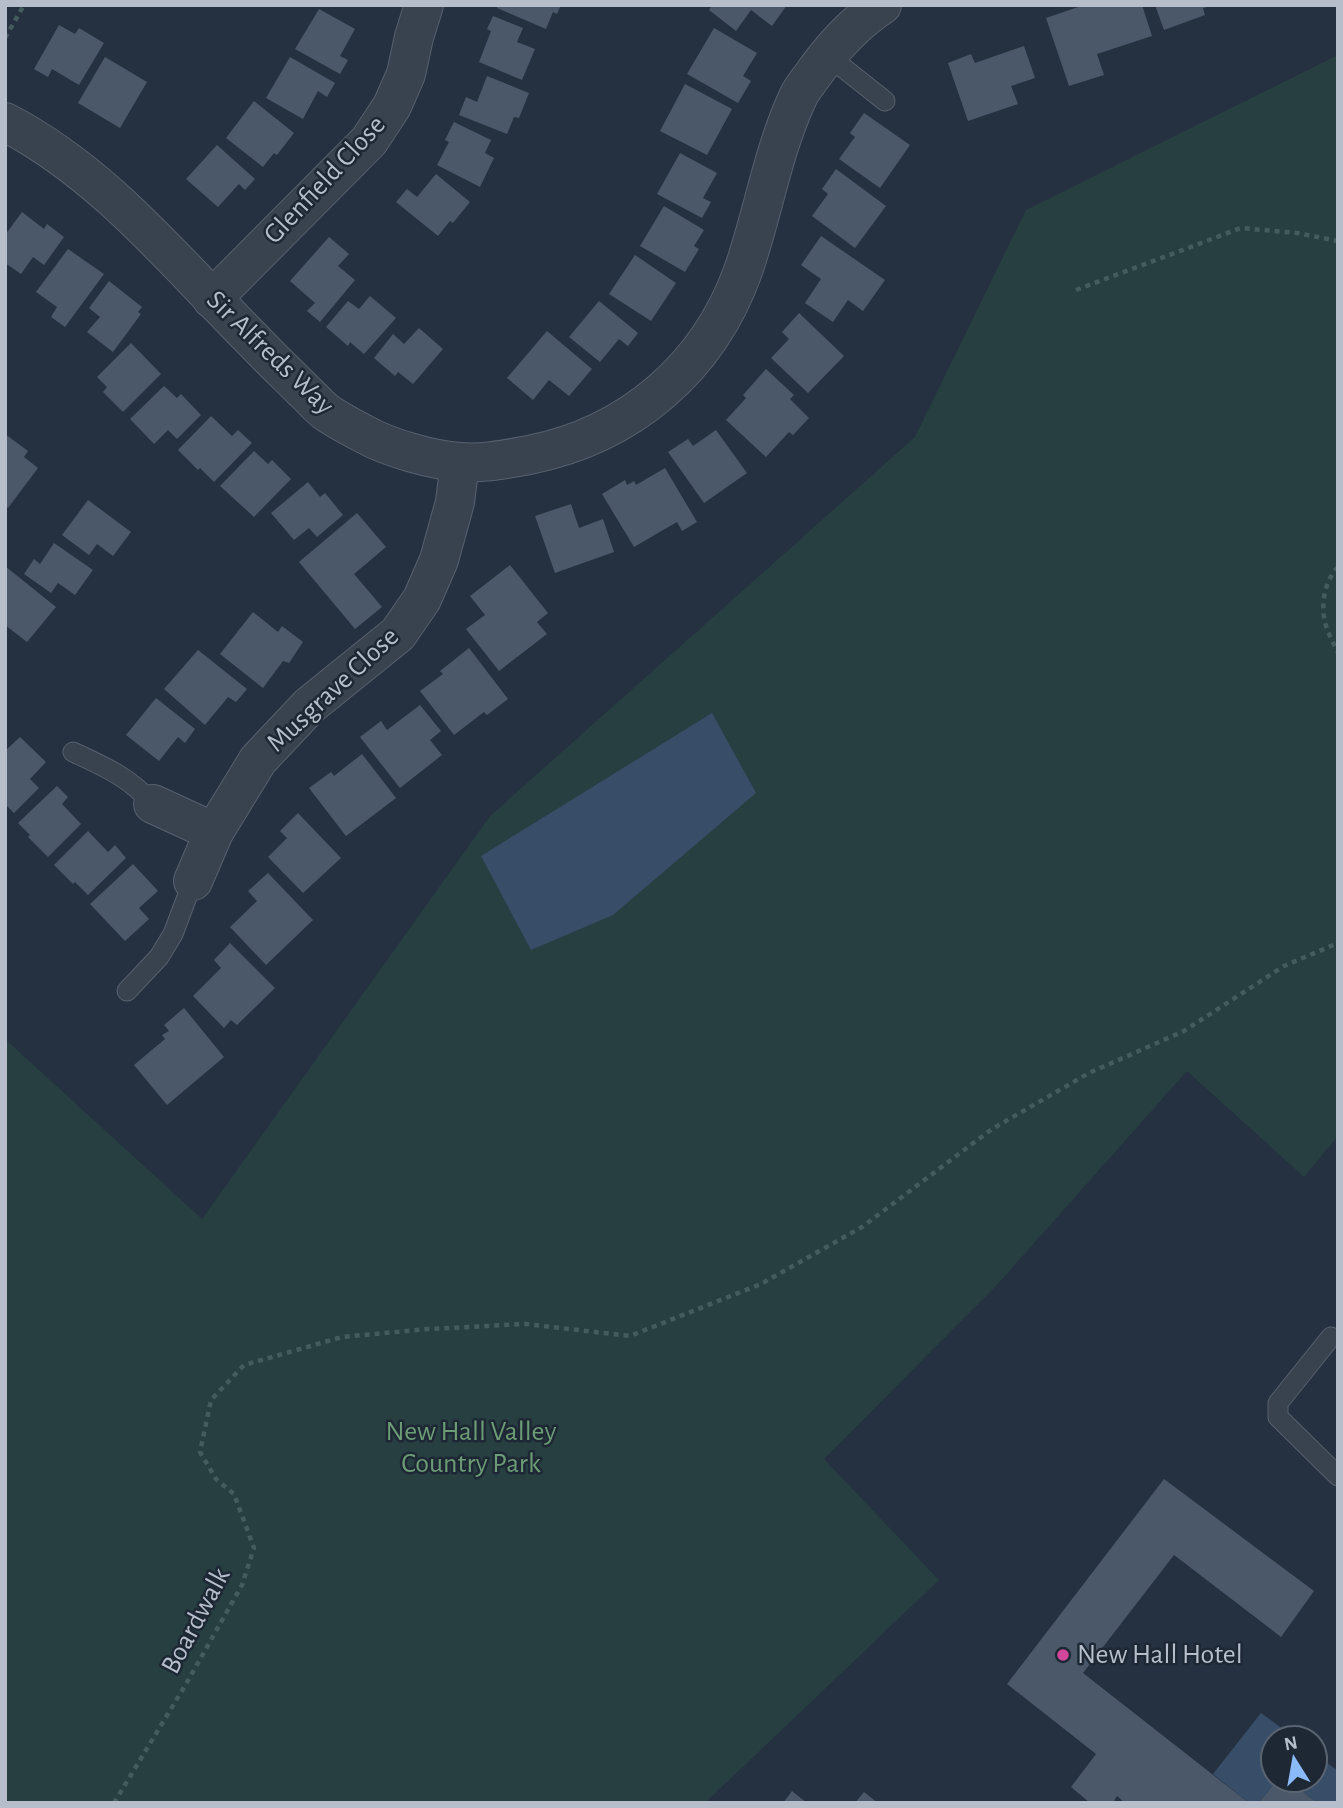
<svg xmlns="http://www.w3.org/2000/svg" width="1343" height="1808" font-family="'Alegreya Sans',sans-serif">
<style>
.green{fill:#273f41}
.water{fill:#384e68}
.building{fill:#4a5869}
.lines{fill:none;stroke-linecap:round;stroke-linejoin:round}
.service-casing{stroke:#57616d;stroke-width:21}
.minor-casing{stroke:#57616d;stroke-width:40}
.path{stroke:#455c5e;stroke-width:4.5;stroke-dasharray:5 5;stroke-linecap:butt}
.service{stroke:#394350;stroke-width:19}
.minor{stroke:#394350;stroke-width:38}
.hotel-dot{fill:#d1479c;stroke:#1e2835;stroke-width:2.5}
.labels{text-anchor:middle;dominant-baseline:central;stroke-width:5;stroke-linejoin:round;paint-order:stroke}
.street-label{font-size:28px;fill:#b5beca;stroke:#1e2835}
.park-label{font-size:28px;fill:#6c9c75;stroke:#1e2835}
.poi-label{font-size:28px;fill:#b5beca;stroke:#1e2835;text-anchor:start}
</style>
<rect width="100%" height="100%" fill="#253140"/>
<!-- green -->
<path class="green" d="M1338,55v1081l-34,41 -117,-106 -191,215 -172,173 115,121 -234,223h-700v-764l197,180 288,-403 425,-379 111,-227z"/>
<!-- water -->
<g class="water">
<path d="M712,713l44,80 -143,122 -82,35 -50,-94z"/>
<path d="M1261,1713l34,25h-22v42h4l-18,23h-10l-36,-29z"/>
<path d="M1315,1754l23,17v32h-21l-29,-23h27z"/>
</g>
<!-- building -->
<g class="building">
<path d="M498,5h63l-4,9 -4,-2 -7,17 -49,-21z"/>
<path d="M712,5h75l-15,21 -21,-16 -15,21 -27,-21z"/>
<path d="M1084,5h58l10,31 -55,18 7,21 -35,11 -23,-68z"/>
<path d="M1155,5h55v1l-7,2 2,7 -41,15z"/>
<path d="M319,9l36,20 -15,27 8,4 -8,14 -45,-25z"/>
<path d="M493,16l30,12 -6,14 18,7 -13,31 -43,-18 12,-31 -4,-2z"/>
<path d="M59,25l16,9 4,-6 25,15 -25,42 -27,-16 -4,8 -14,-8z"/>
<path d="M714,28l43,25 -14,23 8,5 -13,22 -51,-29z"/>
<path d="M1024,46l11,32 -24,8 7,18 -50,17 -20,-58 23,-9 4,9z"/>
<path d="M105,57l42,25 -27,46 -42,-25z"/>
<path d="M290,57l45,26 -8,14 -9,-6 -15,28 -37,-21z"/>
<path d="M487,76l42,17 -10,25 -5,-1 -7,17 -48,-19 7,-18 11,5z"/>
<path d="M685,84l47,25 -25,46 -47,-24z"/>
<path d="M254,101l40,32 -17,22 -3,-2 -11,14 -37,-29z"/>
<path d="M864,113l46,32 -30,43 -41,-29 16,-22 -5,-4z"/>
<path d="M454,122l37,18 -6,13 9,5 -14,29 -43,-22 12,-23 -4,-2z"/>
<path d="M217,145l38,34 -10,11 -6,-6 -21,23 -32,-28z"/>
<path d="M680,153l37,20 -14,25 8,4 -9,16 -45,-24z"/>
<path d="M836,169l50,37 -31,42 -43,-32 16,-22 -6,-5z"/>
<path d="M436,174l34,28 -17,21 -3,-2 -12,15 -42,-34 11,-13 10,8z"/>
<path d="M664,206l40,24 -10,16 5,3 -14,23 -45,-26z"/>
<path d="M22,212l22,17 3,-5 17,13 -20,28 -11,-8 -12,17 -16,-11v-28z"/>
<path d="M821,236l64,44 -22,31 -15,-11 -15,22 -28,-19 16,-24 -20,-14z"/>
<path d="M329,237l20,17 -11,12 17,14 -35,42 -13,-11 8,-8 -25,-22z"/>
<path d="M68,249l36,25 -39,53 -14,-10 6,-10 -21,-15z"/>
<path d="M635,255l41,28 -25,38 -42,-27z"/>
<path d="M109,281l33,26 -4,5 3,2 -28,38 -26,-20 13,-15 -11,-9z"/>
<path d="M370,296l26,22 -32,36 -14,-12 -2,4 -22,-19 22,-26 11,8z"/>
<path d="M599,301l39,32 -10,13 -9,-7 -19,23 -31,-25z"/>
<path d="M799,313l45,43 -36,37 -37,-35 18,-19 -7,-7z"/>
<path d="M419,328l24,21 -30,35 -15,-12 -3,4 -21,-18 19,-24 11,10z"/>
<path d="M547,331l45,38 -23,27 -20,-16 -16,20 -26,-22z"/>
<path d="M131,343l30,31 -38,38 -20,-20 4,-5 -10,-10z"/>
<path d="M766,369l28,26 -4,4 19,19 -16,17 -4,-3 -23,25 -40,-37 20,-22 -3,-3z"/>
<path d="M164,386l13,12 4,-4 20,21 -24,24 -9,-9 -14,14 -24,-25z"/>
<path d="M211,416l21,20 6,-6 14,13 -38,39 -14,-14 -2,2 -20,-20z"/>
<path d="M716,430l31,43 -43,30 -36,-51 20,-13 5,7z"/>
<path d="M5,434l23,17 -4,6 14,11 -30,40 -3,-2z"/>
<path d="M254,451l14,13 4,-4 19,19 -37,38 -34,-31z"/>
<path d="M665,468l32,54 -15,9 -5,-9 -43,25 -32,-53 23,-14 2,5 7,-4 2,4z"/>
<path d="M308,482l12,15 5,-4 18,22 -26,22 -8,-9 -15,12 -23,-27z"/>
<path d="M88,500l43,32 -18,24 -16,-12 -8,11 -27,-20z"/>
<path d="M571,504l8,24 24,-9 11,33 -59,21 -20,-57z"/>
<path d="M357,513l29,34 -32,27 28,33 -27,22 -56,-67z"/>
<path d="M54,543l39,27 -18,25 -17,-12 -7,10 -27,-19 10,-15 6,5z"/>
<path d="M510,565l38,48 -11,9 10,12 -48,37 -33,-42 19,-14 -15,-19z"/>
<path d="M5,566l51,41 -29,35 -22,-17z"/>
<path d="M253,612l25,20 4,-6 21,16 -14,21 -6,-2 -20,27 -43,-34z"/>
<path d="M469,648l39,51 -21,16 -3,-3 -30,23 -34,-44 23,-17 -3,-3z"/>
<path d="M198,650l49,39 -11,13 -8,-5 -23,28 -41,-36z"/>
<path d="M156,698l39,31 -10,14 -7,-6 -19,24 -33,-26z"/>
<path d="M420,705l21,26 -11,9 12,15 -42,33 -40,-51 21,-16 6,9z"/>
<path d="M20,737l26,25 -16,17 9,9 -25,25 -9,-9v-53z"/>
<path d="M362,754l34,44 -50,38 -37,-48 22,-16 3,4z"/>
<path d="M57,786l11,11 -6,7 19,20 -33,33 -20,-20 2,-2 -12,-12z"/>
<path d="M298,813l43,45 -38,35 -35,-36 19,-19 -7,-7z"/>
<path d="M88,831l20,21 7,-7 11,13 -38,37 -13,-13 -2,2 -19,-19z"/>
<path d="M133,864l25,27 -19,17 10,11 -24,22 -35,-37z"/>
<path d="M268,873l45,47 -47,45 -36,-38 27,-26 -9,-10z"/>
<path d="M230,943l45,45 -38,37 -6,-5 -7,8 -31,-32 28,-28 -7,-8z"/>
<path d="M184,1008l40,49 -57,48 -33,-40 31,-26 -3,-4 7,-4 -5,-6z"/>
<path d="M1164,1479l150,112 -33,46 -107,-82 -91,118 166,130h-124l-8,-7 -4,7h-23l-19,-16 25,-33 -89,-70z"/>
<path d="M1277,1780h11l29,23h-58z"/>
<path d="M792,1791l15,12h-24z"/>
<path d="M864,1792l14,11h-23z"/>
</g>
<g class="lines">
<defs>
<g id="service">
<path d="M827,55l58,46"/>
<path d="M73,752c32,15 56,25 80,52"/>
<path d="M127,991l32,-34 14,-23 20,-53"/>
<path d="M1331,1337l-53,66v14l60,59"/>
</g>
<g id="minor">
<path d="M5,122c99,51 171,141 249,219 16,17 33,33 49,49 8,7 15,16 23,22 11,8 25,15 38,22 25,14 68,26 96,28 23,2 47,-3 69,-7 101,-20 179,-87 214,-184 20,-57 29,-118 55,-174 3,-7 9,-14 14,-21 19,-27 41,-52 70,-71"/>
<path d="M212,299l157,-158 23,-35 14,-32 8,-37 10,-32"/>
<path d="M153,804l61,28"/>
<path d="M193,881l21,-49 44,-72 52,-55 88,-71 24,-35 17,-39 16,-58 5,-40"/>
</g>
</defs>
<!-- service casing -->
<use href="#service" class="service-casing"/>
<!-- minor casing -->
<use href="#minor" class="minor-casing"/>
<!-- path -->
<g class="path">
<path d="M5,38l19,-33"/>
<path d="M1076,290l165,-62 56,5 41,8"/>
<path d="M1338,567c-14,14 -18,40 -12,59 3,9 8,18 12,27"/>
<path d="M114,1803l72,-119 56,-99 12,-37 -20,-54 -18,-15 -16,-27 11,-52 33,-35 98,-28 86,-8 98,-5 104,12 131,-52 101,-57 130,-98 97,-56 95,-42 100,-65 54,-23"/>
</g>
<!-- service -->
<use href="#service" class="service"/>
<!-- minor -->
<use href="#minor" class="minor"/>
</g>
<!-- markers -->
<circle class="hotel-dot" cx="1063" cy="1655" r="7"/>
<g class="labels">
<!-- street labels -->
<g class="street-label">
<text transform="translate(325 180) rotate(-47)">Glenfield Close</text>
<text transform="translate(270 353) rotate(44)">Sir Alfreds Way</text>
<text transform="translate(333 690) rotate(-43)">Musgrave Close</text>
<text transform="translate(196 1621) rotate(-62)">Boardwalk</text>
</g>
<!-- park labels -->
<g class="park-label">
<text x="471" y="1432">New Hall Valley<tspan x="471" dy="32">Country Park</tspan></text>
</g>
<!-- poi labels -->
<g class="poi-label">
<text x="1077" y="1655">New Hall Hotel</text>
</g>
</g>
<!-- border -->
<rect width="1343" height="1808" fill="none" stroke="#b5beca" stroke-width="14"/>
<!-- north arrow -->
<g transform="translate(1294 1759) rotate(349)"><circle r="33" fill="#1e2835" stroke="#5a6471" stroke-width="2"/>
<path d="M0-5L12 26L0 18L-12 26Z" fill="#8bbafa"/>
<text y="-10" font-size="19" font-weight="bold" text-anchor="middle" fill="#b5beca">N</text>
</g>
</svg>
